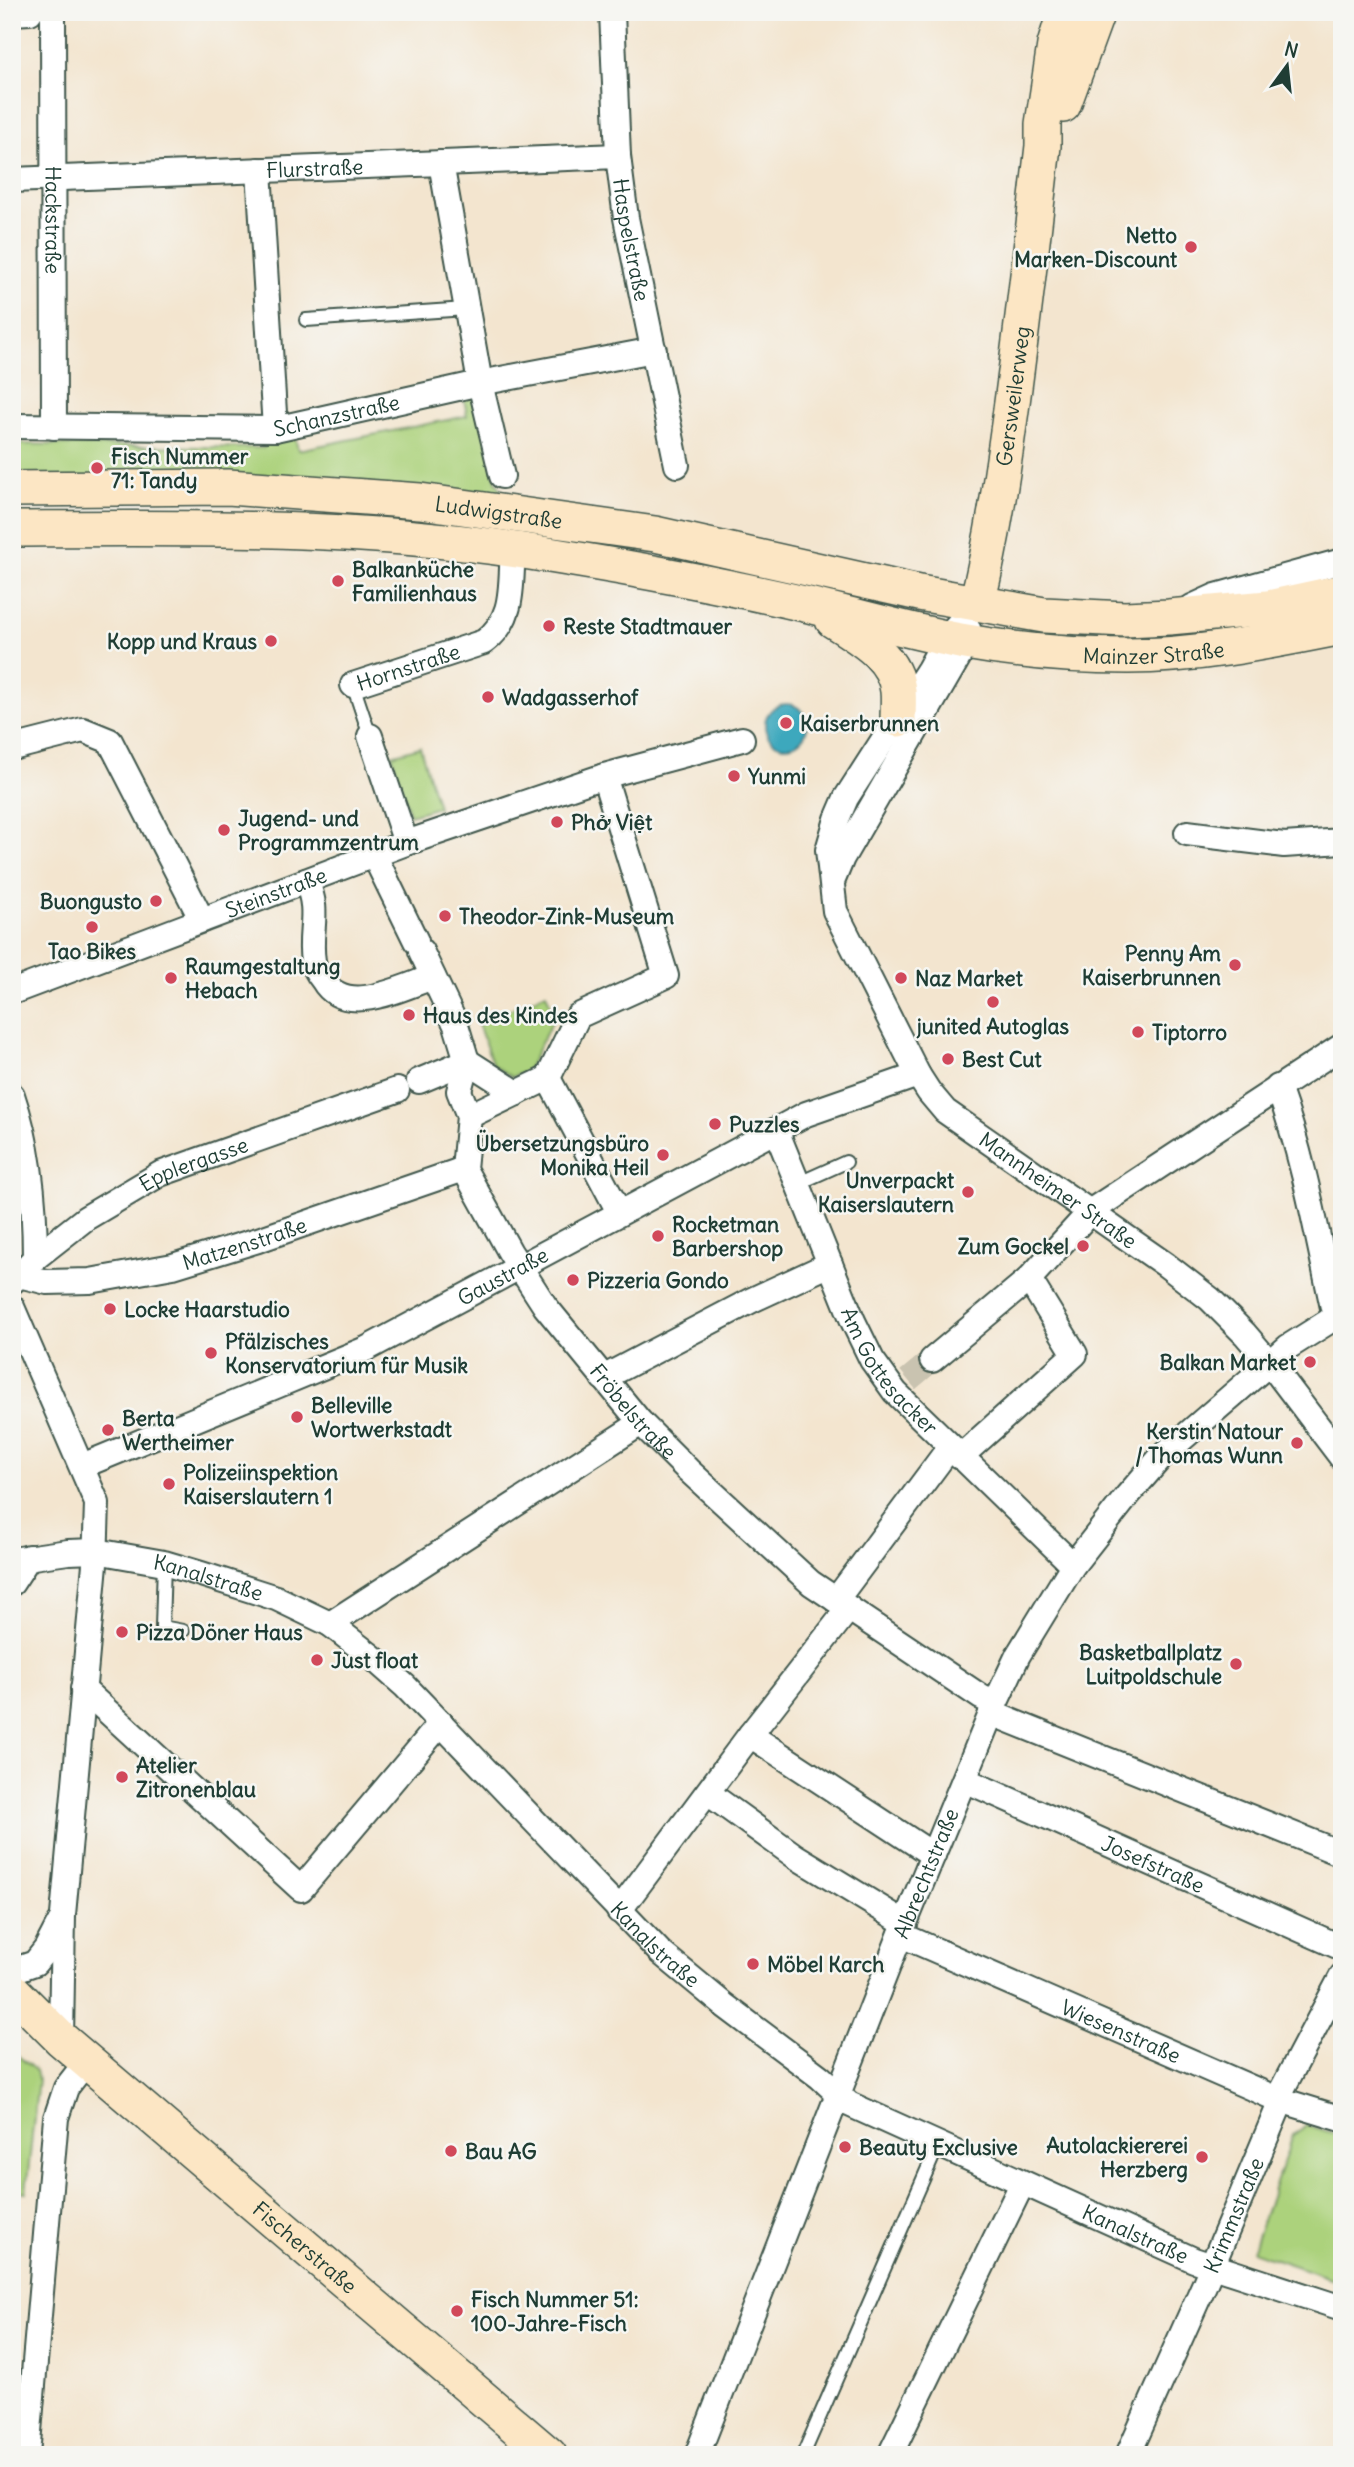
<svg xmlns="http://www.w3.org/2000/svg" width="1354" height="2467" font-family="Delius,sans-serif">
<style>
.green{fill:#acd27c;stroke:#668858;stroke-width:2}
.water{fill:#3da8bd;stroke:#2e7278;stroke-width:2}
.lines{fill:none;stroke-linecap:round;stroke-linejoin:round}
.street-tunnel{stroke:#c9c3b0;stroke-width:24;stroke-dasharray:24 12;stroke-linecap:butt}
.lane-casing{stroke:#3f564b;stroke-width:16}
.street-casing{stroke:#3f564b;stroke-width:28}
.secondary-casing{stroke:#3f564b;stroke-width:38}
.lane{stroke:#fff;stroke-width:12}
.street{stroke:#fff;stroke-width:24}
.secondary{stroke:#fce6c4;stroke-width:35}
.poi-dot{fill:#d1495b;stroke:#f6f6f2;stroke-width:2.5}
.labels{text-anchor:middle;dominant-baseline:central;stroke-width:5;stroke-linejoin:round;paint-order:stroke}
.street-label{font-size:21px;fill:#1f3d34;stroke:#f6f6f2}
.poi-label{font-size:21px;font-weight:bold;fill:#1f3d34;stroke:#f6f6f2;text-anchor:start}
</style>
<rect width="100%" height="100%" fill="#f6f6f2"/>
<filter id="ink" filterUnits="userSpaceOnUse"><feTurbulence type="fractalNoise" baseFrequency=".0143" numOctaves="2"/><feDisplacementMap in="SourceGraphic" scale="14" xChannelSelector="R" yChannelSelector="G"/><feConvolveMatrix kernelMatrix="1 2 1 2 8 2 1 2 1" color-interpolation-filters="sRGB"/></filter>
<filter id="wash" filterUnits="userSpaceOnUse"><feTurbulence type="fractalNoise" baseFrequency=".00686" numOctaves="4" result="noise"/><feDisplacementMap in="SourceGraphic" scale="28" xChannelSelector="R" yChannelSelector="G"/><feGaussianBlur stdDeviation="1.57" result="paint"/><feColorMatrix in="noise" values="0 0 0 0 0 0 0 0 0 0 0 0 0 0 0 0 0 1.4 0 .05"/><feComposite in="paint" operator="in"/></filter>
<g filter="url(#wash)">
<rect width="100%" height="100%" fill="#f3e5cf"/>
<!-- green -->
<g class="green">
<path d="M480,395l15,83c2,8 8,12 10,19l-493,-21v-32l252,4v-10l31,-3 3,15 169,-34 -3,-18z"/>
<path d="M420,747l18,60 -28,8 -18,-60z"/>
<path d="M546,993l9,23 -28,55 -15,6 -19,-12 -15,-41z"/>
<path d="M12,2051l24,20 2,8 -12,113 -14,-2z"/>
<path d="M1307,2125l35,11v146l-90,-31 41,-116z"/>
</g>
<!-- water -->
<circle class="water" cx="786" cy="725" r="21"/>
</g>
<g filter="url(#ink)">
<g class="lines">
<!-- street-tunnel -->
<path class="street-tunnel" d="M908,1380l24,-20"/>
<defs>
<g id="lane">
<path d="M306,320l160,-11"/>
<path d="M353,685l17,51"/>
<path d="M797,1184l49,-22"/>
<path d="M164,1563l-2,64 21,4"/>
<path d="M803,2455l135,-310"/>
</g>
<g id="street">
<path id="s1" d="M53,12l1,415"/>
<path id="s2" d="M612,12l6,144 8,62 51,247"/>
<path d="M12,13l18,-1"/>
<path d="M441,163l39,220 22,93"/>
<path d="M259,170l16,259"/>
<path id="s3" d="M12,180l606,-24"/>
<path id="s4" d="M12,426l263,3 205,-46 174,-33"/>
<path id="s5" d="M977,603l-31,35 -17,31 -83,129 -9,21 -9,31 7,61 83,164 11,17 16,19 221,154 44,34 35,35 24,28 73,96"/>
<path d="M1192,607l24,-11 126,-35"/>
<path id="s6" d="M353,685l131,-43c32,-24 26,-57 29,-93"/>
<path d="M370,736l36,107"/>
<path d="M12,748l71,-18 27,11 92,179"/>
<path d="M604,776l62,200 -88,40 -30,62 71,134"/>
<path d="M1187,833l97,12 58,-4"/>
<path d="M374,855l42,86"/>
<path d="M306,881c15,31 2,50 7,80 1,7 6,14 10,19 22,38 79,7 110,-3"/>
<path d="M832,882l10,-24 116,-200 10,-30"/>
<path d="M421,951l35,74 11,36"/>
<path id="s7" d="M12,992l394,-149 198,-67 138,-37"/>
<path id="s8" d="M467,1061l-8,30 10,25 -5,53 46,83 35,54 96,117 47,47 123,113 170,114 14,7"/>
<path d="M467,1061l50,32"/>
<path d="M419,1081l48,-20"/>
<path d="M1278,1087c27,75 40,153 57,230"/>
<path d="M12,1095c18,52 23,108 23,163"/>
<path d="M469,1116l79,-38"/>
<path id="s9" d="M776,1130l77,191 19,39 23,32 178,173"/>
<path id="s10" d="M19,1275l28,7 43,-1 83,-15 85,-26 206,-71"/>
<path id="s11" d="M12,1282l23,-24 51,-40 74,-44 237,-84"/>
<path d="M12,1307l85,196 -2,61 -32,351 -2,124"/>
<path d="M932,1360l97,-81 62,-68 251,-165"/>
<path d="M603,1378l149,-78 78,-36"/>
<path d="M960,1457l115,-103 -46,-75"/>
<path id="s12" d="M82,1466l284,-117 440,-235 112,-39"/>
<path id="s13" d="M12,1560l56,-8 28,-1 68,12 37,11 75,24 54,26 41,32 34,30 255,266 64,53 96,72 29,27 345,156 148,48"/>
<path d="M12,1583l17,-26"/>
<path d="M836,1600l114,-153"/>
<path d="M330,1624l311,-201"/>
<path d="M83,1689l218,200 140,-166"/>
<path d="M991,1713l351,141"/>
<path d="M750,1735l183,120"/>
<path id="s14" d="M965,1780l377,168"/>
<path d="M708,1793l87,63 110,67"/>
<path d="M619,1911l131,-176 99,-127"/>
<path id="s15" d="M901,1935l376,164 65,20"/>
<path d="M12,1971l23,-8 11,-14 14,-27"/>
<path d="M27,2455l29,-337 10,-30 21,-27"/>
<path id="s16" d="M697,2455l208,-532 90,-219 23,-49 55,-90 55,-70 33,-38 127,-110 54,-34"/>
<path d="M890,2455l132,-271"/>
<path id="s17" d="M1128,2455l77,-172 72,-172v-12l65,-123"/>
</g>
<g id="secondary">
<path d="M1063,105l34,-93"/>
<path id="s18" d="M12,489l216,-2 192,14 235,33 264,59 125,22 81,4 44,-2 99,-9 74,-16"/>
<path id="s19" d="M12,529c169,-1 338,-4 505,21 98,15 196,33 292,55 51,12 100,26 151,36 55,10 112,15 168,15 72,0 143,-15 214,-29"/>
<path id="s20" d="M977,603c16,-64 25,-128 34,-193 12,-88 22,-176 32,-264v-22l12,-79 10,-33"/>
<path d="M833,620c26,17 62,36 65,71 1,9 0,19 0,28"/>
<path id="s21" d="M12,1990l49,49 488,416"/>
</g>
</defs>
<!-- lane casing -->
<use href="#lane" class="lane-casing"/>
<!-- street casing -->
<use href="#street" class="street-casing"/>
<!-- secondary casing -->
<use href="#secondary" class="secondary-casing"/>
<!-- lane -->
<use href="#lane" class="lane"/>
<!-- street -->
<use href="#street" class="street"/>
<!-- secondary -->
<use href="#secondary" class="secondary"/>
</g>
</g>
<!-- markers -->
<g class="poi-dot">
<circle cx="1191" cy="247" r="7"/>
<circle cx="97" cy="468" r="7"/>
<circle cx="338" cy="581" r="7"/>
<circle cx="549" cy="626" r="7"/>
<circle cx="271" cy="641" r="7"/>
<circle cx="488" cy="697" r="7"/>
<circle cx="786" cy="723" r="7"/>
<circle cx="734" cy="776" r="7"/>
<circle cx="557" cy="822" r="7"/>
<circle cx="224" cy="830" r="7"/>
<circle cx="156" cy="901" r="7"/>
<circle cx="445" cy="916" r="7"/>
<circle cx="92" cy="927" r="7"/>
<circle cx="1235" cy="965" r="7"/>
<circle cx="171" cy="978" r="7"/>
<circle cx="901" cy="978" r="7"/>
<circle cx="993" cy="1002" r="7"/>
<circle cx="409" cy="1015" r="7"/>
<circle cx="1138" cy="1032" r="7"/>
<circle cx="948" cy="1059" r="7"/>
<circle cx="715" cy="1124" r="7"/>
<circle cx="663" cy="1155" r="7"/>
<circle cx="968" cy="1192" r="7"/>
<circle cx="658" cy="1236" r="7"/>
<circle cx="1083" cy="1246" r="7"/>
<circle cx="573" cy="1280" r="7"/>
<circle cx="110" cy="1309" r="7"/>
<circle cx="211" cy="1353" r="7"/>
<circle cx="1310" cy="1362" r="7"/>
<circle cx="297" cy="1417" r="7"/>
<circle cx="108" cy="1430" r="7"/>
<circle cx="1297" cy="1443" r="7"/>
<circle cx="169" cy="1484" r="7"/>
<circle cx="122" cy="1632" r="7"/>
<circle cx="317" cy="1660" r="7"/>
<circle cx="1236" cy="1664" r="7"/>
<circle cx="122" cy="1777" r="7"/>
<circle cx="753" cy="1964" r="7"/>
<circle cx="845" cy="2147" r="7"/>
<circle cx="451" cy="2151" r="7"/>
<circle cx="1202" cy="2157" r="7"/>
<circle cx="457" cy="2311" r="7"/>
</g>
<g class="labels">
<!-- street labels -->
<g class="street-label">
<text stroke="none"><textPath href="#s3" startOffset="303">Flurstraße</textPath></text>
<text stroke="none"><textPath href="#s1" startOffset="208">Hackstraße</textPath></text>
<text stroke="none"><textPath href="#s2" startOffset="229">Haspelstraße</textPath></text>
<text stroke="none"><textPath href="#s20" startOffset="210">Gersweilerweg</textPath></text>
<text stroke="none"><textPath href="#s4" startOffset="326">Schanzstraße</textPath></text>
<text stroke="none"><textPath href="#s18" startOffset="488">Ludwigstraße</textPath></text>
<text stroke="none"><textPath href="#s19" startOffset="1153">Mainzer Straße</textPath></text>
<text stroke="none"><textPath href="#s6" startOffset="58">Hornstraße</textPath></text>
<text stroke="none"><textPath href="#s7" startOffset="282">Steinstraße</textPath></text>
<text stroke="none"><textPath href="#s11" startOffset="219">Epplergasse</textPath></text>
<text stroke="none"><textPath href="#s5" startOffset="719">Mannheimer Straße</textPath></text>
<text stroke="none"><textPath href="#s10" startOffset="231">Matzenstraße</textPath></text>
<text stroke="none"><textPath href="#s12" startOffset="462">Gaustraße</textPath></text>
<text stroke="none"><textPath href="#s9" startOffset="268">Am Gottesacker</textPath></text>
<text stroke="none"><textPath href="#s8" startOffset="408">Fröbelstraße</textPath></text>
<text stroke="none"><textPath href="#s13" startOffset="200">Kanalstraße</textPath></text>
<text stroke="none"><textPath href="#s14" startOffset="206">Josefstraße</textPath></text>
<text stroke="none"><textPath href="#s16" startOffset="625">Albrechtstraße</textPath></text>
<text stroke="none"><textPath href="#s13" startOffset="788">Kanalstraße</textPath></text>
<text stroke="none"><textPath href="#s15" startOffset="240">Wiesenstraße</textPath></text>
<text stroke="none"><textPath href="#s17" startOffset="262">Krimmstraße</textPath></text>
<text stroke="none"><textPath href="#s13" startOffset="1354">Kanalstraße</textPath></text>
<text stroke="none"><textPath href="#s21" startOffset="390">Fischerstraße</textPath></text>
</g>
<!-- poi labels -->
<g class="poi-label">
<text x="1177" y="235" text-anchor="end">Netto<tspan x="1177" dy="24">Marken-Discount</tspan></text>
<text x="111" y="456">Fisch Nummer<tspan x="111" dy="24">71: Tandy</tspan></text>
<text x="352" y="569">Balkanküche<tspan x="352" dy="24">Familienhaus</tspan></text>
<text x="563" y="626">Reste Stadtmauer</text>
<text x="257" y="641" text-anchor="end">Kopp und Kraus</text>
<text x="502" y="697">Wadgasserhof</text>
<text x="800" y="723">Kaiserbrunnen</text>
<text x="748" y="776">Yunmi</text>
<text x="238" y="818">Jugend- und<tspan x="238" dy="24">Programmzentrum</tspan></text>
<text x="571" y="822">Phở Việt</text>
<text x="142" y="901" text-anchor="end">Buongusto</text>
<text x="459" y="916">Theodor-Zink-Museum</text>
<text x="92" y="951" text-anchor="middle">Tao Bikes</text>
<text x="1221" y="953" text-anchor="end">Penny Am<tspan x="1221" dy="24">Kaiserbrunnen</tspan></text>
<text x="185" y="966">Raumgestaltung<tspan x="185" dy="24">Hebach</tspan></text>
<text x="915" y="978">Naz Market</text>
<text x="423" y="1015">Haus des Kindes</text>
<text x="993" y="1026" text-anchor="middle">junited Autoglas</text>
<text x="1152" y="1032">Tiptorro</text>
<text x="962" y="1059">Best Cut</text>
<text x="729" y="1124">Puzzles</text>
<text x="649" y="1143" text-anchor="end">Übersetzungsbüro<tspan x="649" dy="24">Monika Heil</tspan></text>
<text x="954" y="1180" text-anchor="end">Unverpackt<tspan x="954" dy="24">Kaiserslautern</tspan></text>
<text x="672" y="1224">Rocketman<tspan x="672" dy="24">Barbershop</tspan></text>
<text x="1069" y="1246" text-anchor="end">Zum Gockel</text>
<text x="587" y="1280">Pizzeria Gondo</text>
<text x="124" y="1309">Locke Haarstudio</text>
<text x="225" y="1341">Pfälzisches<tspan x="225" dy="24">Konservatorium für Musik</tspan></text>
<text x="1296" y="1362" text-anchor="end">Balkan Market</text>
<text x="311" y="1405">Belleville<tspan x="311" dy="24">Wortwerkstadt</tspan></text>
<text x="122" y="1418">Berta<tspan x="122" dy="24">Wertheimer</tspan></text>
<text x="1283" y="1431" text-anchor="end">Kerstin Natour<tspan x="1283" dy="24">/ Thomas Wunn</tspan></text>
<text x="183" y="1472">Polizeiinspektion<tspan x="183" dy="24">Kaiserslautern 1</tspan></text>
<text x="136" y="1632">Pizza Döner Haus</text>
<text x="1222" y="1652" text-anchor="end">Basketballplatz<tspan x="1222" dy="24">Luitpoldschule</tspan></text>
<text x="331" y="1660">Just float</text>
<text x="136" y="1765">Atelier<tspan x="136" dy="24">Zitronenblau</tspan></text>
<text x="767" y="1964">Möbel Karch</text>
<text x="1188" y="2145" text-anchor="end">Autolackiererei<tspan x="1188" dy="24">Herzberg</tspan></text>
<text x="859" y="2147">Beauty Exclusive</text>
<text x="465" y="2151">Bau AG</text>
<text x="471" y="2299">Fisch Nummer 51:<tspan x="471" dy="24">100-Jahre-Fisch</tspan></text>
</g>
</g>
<!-- margin -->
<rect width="1354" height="2467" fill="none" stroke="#f6f6f2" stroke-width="42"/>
<!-- north arrow -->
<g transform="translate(1287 66) rotate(15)" stroke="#f6f6f2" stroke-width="5" paint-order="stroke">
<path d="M0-5L12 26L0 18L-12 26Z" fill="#1f3d34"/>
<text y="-10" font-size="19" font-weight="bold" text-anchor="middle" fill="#1f3d34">N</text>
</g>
</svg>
